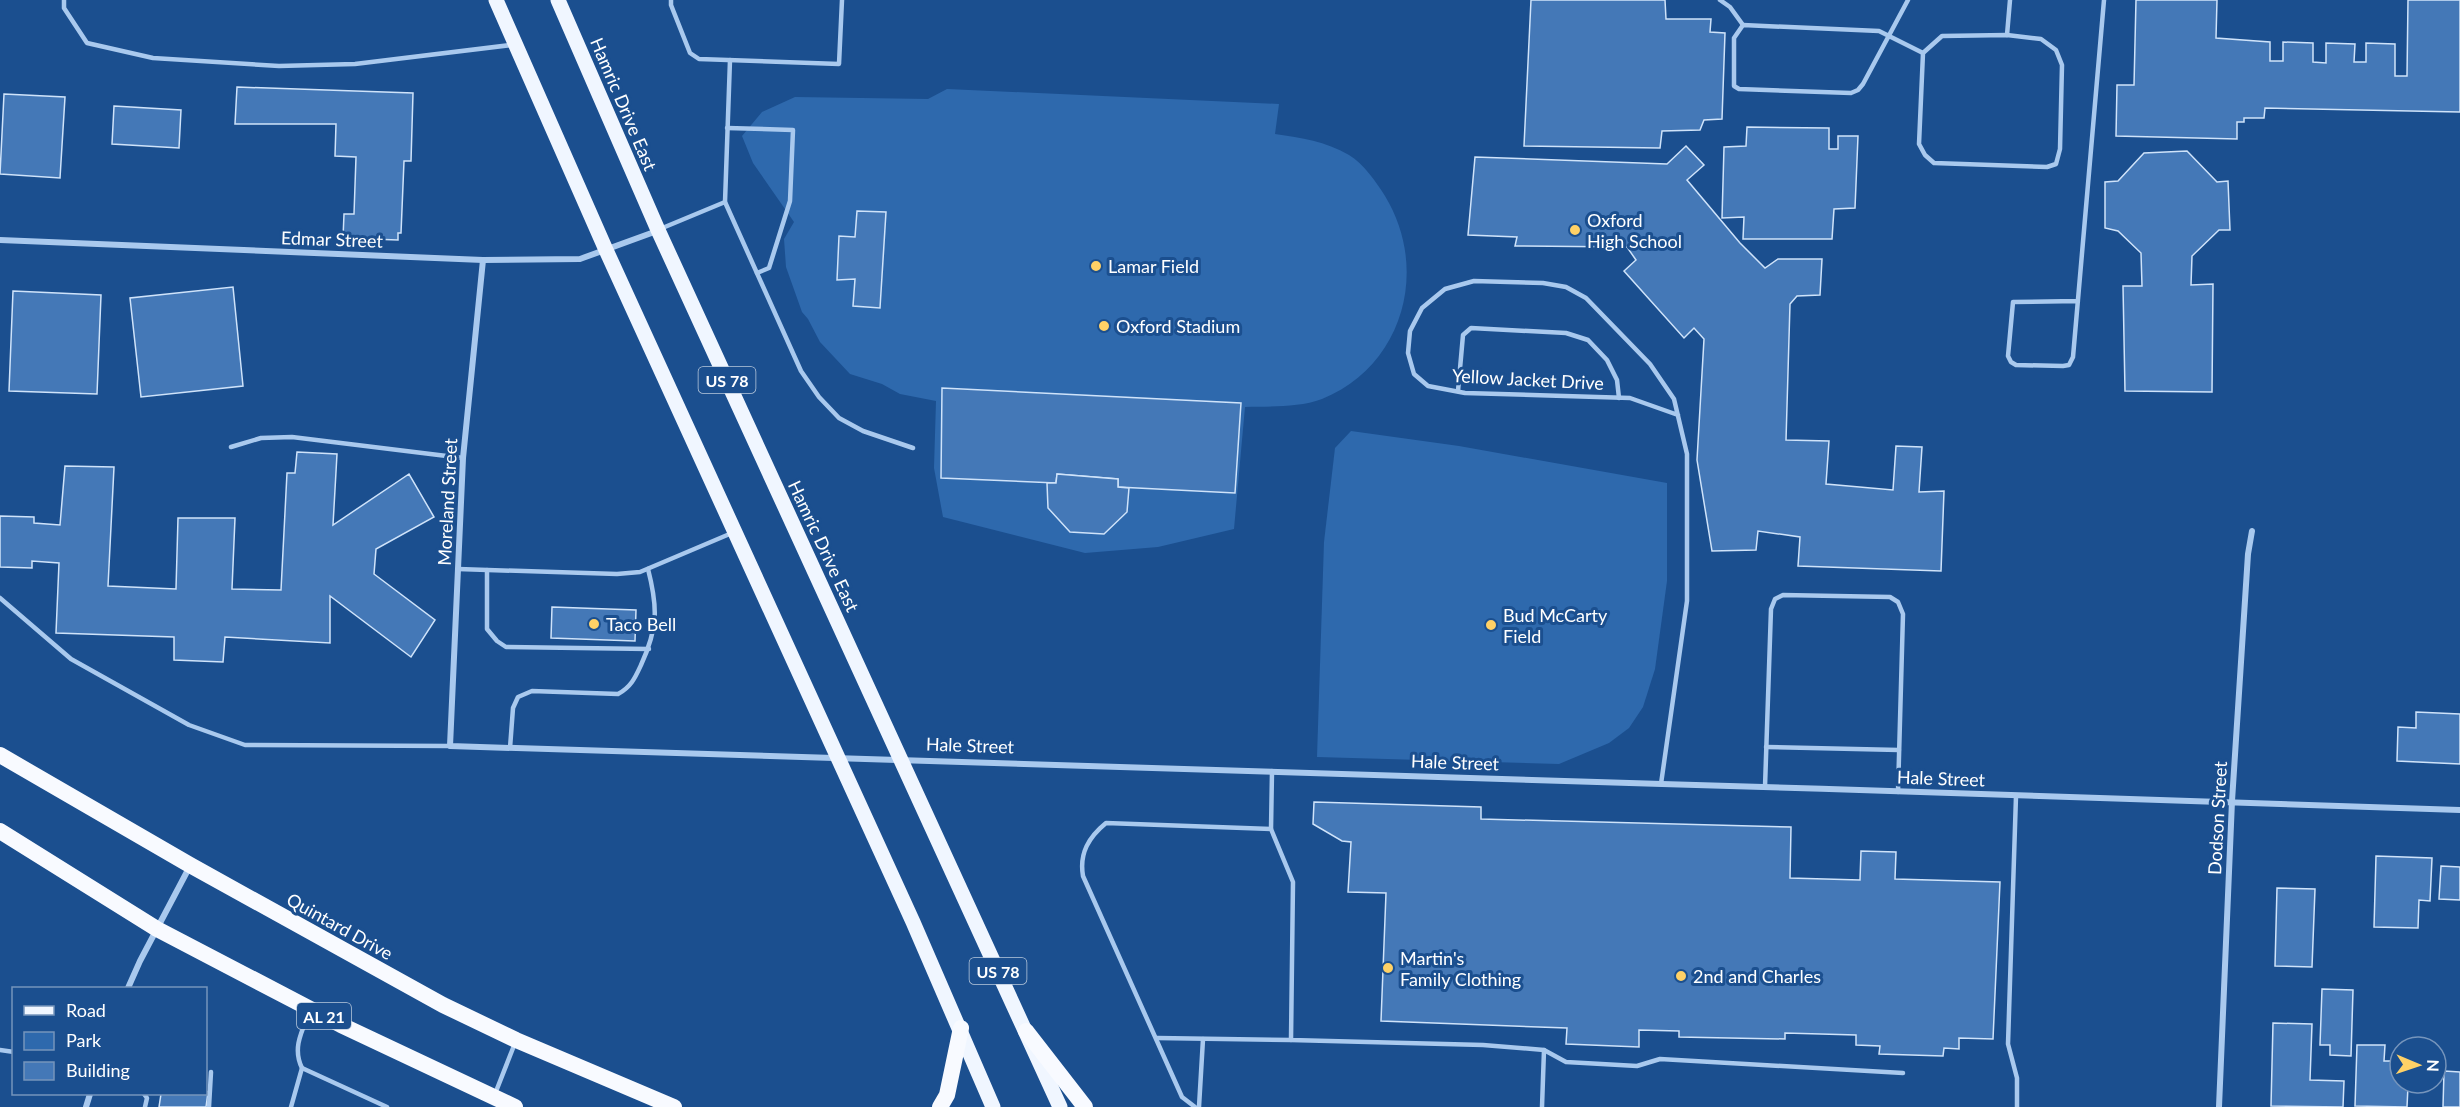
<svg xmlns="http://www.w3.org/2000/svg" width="2460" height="1107" font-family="Lato,sans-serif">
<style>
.green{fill:#2e69ad}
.building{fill:#4478b7;stroke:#cfe3fa;stroke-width:1.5}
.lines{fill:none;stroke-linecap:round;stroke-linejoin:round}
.service{stroke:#a9c9ee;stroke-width:4.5}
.minor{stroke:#a9c9ee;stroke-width:6}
.primary{stroke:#f0f6ff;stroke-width:15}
.trunk{stroke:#f8faff;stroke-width:16}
.poi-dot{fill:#ffd166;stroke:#1b4f8f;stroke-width:2}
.labels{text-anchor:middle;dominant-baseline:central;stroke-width:6;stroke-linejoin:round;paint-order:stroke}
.shield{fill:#1b4f8f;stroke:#bbcadd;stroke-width:1.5}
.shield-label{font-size:16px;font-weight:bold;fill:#fff}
.street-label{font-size:18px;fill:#fff;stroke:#1b4f8f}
.poi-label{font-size:18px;fill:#fff;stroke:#1b4f8f;text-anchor:start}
</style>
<rect width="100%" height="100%" fill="#1b4f8f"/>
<!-- green -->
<g class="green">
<path d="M947,89l332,15 -4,30c27,4 50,7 74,21 15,9 27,27 36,41 45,74 18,170 -63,203 -24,9 -53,7 -77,8l-11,122 -76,18 -73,6 -142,-36 -9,-49 2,-67 -36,-7 -18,-10 -32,-10 -30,-32 -12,-23 -6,-7 -16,-45 -2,-28 10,-17 -41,-59 -11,-27 20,-24 33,-15 133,2z"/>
<path d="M1351,431l108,15 208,37v98l-12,88 -12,38 -14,21 -20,15 -50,21 -242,-7 7,-215 11,-94z"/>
</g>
<!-- building -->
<g class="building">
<path d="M1531,0h134l1,19h45l-1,13 15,1 -3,86 -18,1 -4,10 -38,1 -2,17 -136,-2z"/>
<path d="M2136,0h81l-1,38 54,4v19h13v-19l30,1v19l13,1v-20l29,1 -1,18h12v-19l29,1v32h12l1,-76h52v112l-195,-4 -1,10h-20v4h-7v17l-121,-3 1,-51h17z"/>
<path d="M237,87l176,6 -2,68h-7l-3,72h-3v7l-55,-2 1,-24h10l2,-57 -21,-1 1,-32h-101z"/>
<path d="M4,94l61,3 -5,81 -60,-4z"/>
<path d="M114,106l67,4 -2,38 -67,-4z"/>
<path d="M1747,127l82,1v21h9v-13h20l-3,72 -21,1 -2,30h-89l1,-22 -22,1 2,-71 22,-1z"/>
<path d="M1686,146l18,19 -17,15 53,63 25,25 13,-9h44l-2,36 -23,1 -7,8 -4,136 43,1 -3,43 67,6 3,-44 26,1 -3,45 25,-1 -3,80 -143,-5 2,-29 -42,-6 -2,19 -44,1 -15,-91 7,-121 -10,-11 -10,10 -60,-67 12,-11 -9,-13 -112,-1 2,-9 -49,-2 7,-78 192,7z"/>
<path d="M2187,151l30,31 11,-1 2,49h-11l-27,26 -1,29 22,-1 -1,108 -87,-1 -2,-105h19l-1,-33 -23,-22 -13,-3v-46l13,-1 26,-28z"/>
<path d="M857,211l29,1 -6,96 -27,-2 2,-27 -18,1 2,-44 16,1z"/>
<path d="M233,287l10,99 -102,11 -11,-99z"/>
<path d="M13,291l88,4 -4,99 -88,-3z"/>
<path d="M942,388l299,15 -6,90 -117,-6v-8l-61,-5 -1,9 -115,-5z"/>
<path d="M297,452l40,2 -4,71 76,-51 25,43 -58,32 -2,25 61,46 -24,37 -81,-61v47l-105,-6 -2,25 -49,-2v-23l-118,-4 3,-70 -27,-2v7l-32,-1v-51l34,1v6l26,2 5,-59 49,1 -6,119 68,3 2,-71h57l-3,71 49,1 6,-117h8z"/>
<path d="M1057,474l61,5v8l11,1 -2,24 -23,22 -34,-2 -22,-24 -1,-25h9z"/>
<path d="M552,607l84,3 -1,31 -84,-3z"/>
<path d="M2416,712l44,2v50l-63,-3 1,-34 18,1z"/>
<path d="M1314,802l167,5v12l310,8 -1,51 70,2 1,-29 35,1 -1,27 105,3 -7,157 -34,-1v11l-15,-1 -1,8 -64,-2 1,-8 -24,-1v-10l-71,-2v6l-106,-2v-6l-40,-1v17l-73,-3 1,-16 -186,-7 5,-128 -38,-1 3,-50 -9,-1 -29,-17z"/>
<path d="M2376,856l56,2 -2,43 -11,-1 -1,28 -44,-1z"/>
<path d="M2441,866l19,1v33l-21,-1z"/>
<path d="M2277,888l38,1 -3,78 -37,-1z"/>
<path d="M2322,989l31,1 -2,66 -21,-1v-10h-10z"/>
<path d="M2273,1023l39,1 -2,56 34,1 -1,26 -72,-1z"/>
<path d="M2357,1045h28l-1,16h16v22h30v4l-22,-1 -1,21 -52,-1z"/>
<path d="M2444,1071l16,1v35h-17z"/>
<path d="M206,1091l2,1 -2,15h-47l2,-13h45z"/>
</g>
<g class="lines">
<!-- service -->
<g class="service">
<path d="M64,0v8l23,35 66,15 126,8 76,-2 156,-19"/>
<path d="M671,0v5l19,48 9,6 140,5 3,-64"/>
<path d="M1720,0l10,7 13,18"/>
<path d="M1908,0l-45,84 -5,6 -7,3 -112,-4 -5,-3v-48l9,-13 136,6 44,22"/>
<path d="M2007,35l34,4 15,11 6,15 -2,84 -4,15 -9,3 -113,-4 -9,-8 -6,-11 4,-91 19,-17z"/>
<path d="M2007,35l3,-35"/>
<path d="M730,60l-5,142 76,169 18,26 20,21 24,13 50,17"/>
<path d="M727,128l66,2 -3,71 -21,67 -12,5"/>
<path d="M660,229l65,-27"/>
<path d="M2078,301l-65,1 -5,54 3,6 5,3 47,1 6,-1 4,-8c11,-119 21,-238 31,-357"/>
<path d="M1458,391l5,-56 8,-7 95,5 22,7 19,20 10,20 2,18"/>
<path d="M231,447l30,-9 31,-1 171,21"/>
<path d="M458,569l159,5 23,-2 92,-39"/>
<path d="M487,570v59l10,12 9,6 143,2"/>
<path d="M0,598l71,61 118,66 56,20 205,1"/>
<path d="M1766,747l133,3"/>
<path d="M510,748l3,-40 5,-11 14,-6 86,3c13,-7 17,-16 23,-29 17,-37 17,-57 7,-96"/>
<path d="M1661,784l26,-183v-147l-13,-55 -24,-35 -64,-66 -20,-11 -23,-4 -69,-2 -29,8 -23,19 -12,23 -2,22 6,21 14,12 37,7 165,5 48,17"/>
<path d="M1765,787l6,-178 4,-10 8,-4 107,2 8,5 5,12 -5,178"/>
<path d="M2016,796l-8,248 9,34v29"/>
<path d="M1271,829l1,-58"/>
<path d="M310,1011c-8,20 -18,37 -8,57l85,39"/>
<path d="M1157,1038l134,2"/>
<path d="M0,1050l14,2"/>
<path d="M144,1094l3,4 -2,9"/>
<path d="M495,1094l20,-51"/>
<path d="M209,1107l2,-35"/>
<path d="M291,1107l11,-39"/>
<path d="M1195,1107l-13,-10 -99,-221c-4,-23 6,-39 23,-53l165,6 22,53 -2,158 192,5 61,5 22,12 71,4 23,-7 243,14"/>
<path d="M1199,1107l4,-68"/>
<path d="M1542,1107l2,-57"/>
</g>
<!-- minor -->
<g class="minor">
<path d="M0,240l483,20 97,-1 77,-28"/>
<path d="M483,260l-20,198 -13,288c404,10 808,24 1212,38 266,8 532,15 798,26"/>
<path d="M128,988l12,-27 50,-95"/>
<path d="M86,1107l4,-13"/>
<path d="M2219,1107l13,-306 16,-247 4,-23"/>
</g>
<!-- primary -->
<g class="primary">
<path d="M496,0l110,250 307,672 80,185"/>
<path d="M558,0l100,230 402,877"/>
</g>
<!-- trunk -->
<g class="trunk">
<path d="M0,755l190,110 253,140 73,35 158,67"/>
<path d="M0,831l157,98 184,96 174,82"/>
<path d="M1026,1031l59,76"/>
<path d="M940,1107l7,-12 14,-67"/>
</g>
</g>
<!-- markers -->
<g class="poi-dot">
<circle cx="1575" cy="230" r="6"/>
<circle cx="1096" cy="266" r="6"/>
<circle cx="1104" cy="326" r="6"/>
<circle cx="594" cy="624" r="6"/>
<circle cx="1491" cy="625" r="6"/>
<circle cx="1388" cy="968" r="6"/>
<circle cx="1681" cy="976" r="6"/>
</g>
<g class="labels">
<!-- shield labels -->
<g class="shield">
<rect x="698.5" y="367" width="57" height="26" rx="4.5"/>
<rect x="969.5" y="958" width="57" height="26" rx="4.5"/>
<rect x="297" y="1003" width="54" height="26" rx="4.5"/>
</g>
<g class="shield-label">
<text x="727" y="380">US 78</text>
<text x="998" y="971">US 78</text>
<text x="324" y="1016">AL 21</text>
</g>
<!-- street labels -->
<g class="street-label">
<text transform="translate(624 104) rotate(67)">Hamric Drive East</text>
<text transform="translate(332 239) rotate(2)">Edmar Street</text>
<text transform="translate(1528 379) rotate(3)">Yellow Jacket Drive</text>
<text transform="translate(447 502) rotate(-87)">Moreland Street</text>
<text transform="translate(824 546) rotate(65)">Hamric Drive East</text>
<text transform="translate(970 745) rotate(2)">Hale Street</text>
<text transform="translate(1455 762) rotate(2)">Hale Street</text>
<text transform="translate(1941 778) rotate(2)">Hale Street</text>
<text transform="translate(2217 818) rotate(-87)">Dodson Street</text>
<text transform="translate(340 926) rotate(29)">Quintard Drive</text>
</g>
<!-- poi labels -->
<g class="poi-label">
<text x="1587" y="220">Oxford<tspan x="1587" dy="21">High School</tspan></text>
<text x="1108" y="266">Lamar Field</text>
<text x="1116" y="326">Oxford Stadium</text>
<text x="1503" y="615">Bud McCarty<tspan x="1503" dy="21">Field</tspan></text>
<text x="606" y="624">Taco Bell</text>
<text x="1400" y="958">Martin's<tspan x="1400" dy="21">Family Clothing</tspan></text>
<text x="1693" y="976">2nd and Charles</text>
</g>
</g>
<!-- legend -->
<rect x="12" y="987" width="195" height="108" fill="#1b4f8f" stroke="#7695bc" stroke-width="1.5"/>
<rect x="24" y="1006" width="30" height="9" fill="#f0f6ff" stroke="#7695bc" stroke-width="1.5"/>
<text x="66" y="1017" font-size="18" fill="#ffffff">Road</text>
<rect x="24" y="1032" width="30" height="18" fill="#2e69ad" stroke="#7695bc" stroke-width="1.5"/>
<text x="66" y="1047" font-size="18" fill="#ffffff">Park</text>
<rect x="24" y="1062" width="30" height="18" fill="#4478b7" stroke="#7695bc" stroke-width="1.5"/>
<text x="66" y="1077" font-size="18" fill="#ffffff">Building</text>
<!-- north arrow -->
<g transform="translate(2418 1065) rotate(92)"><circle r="28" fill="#1b4f8f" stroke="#7695bc" stroke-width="1.5"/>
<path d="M0-4.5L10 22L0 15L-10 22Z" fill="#ffd166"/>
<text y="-9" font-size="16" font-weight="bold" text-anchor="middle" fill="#ffffff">N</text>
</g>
</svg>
